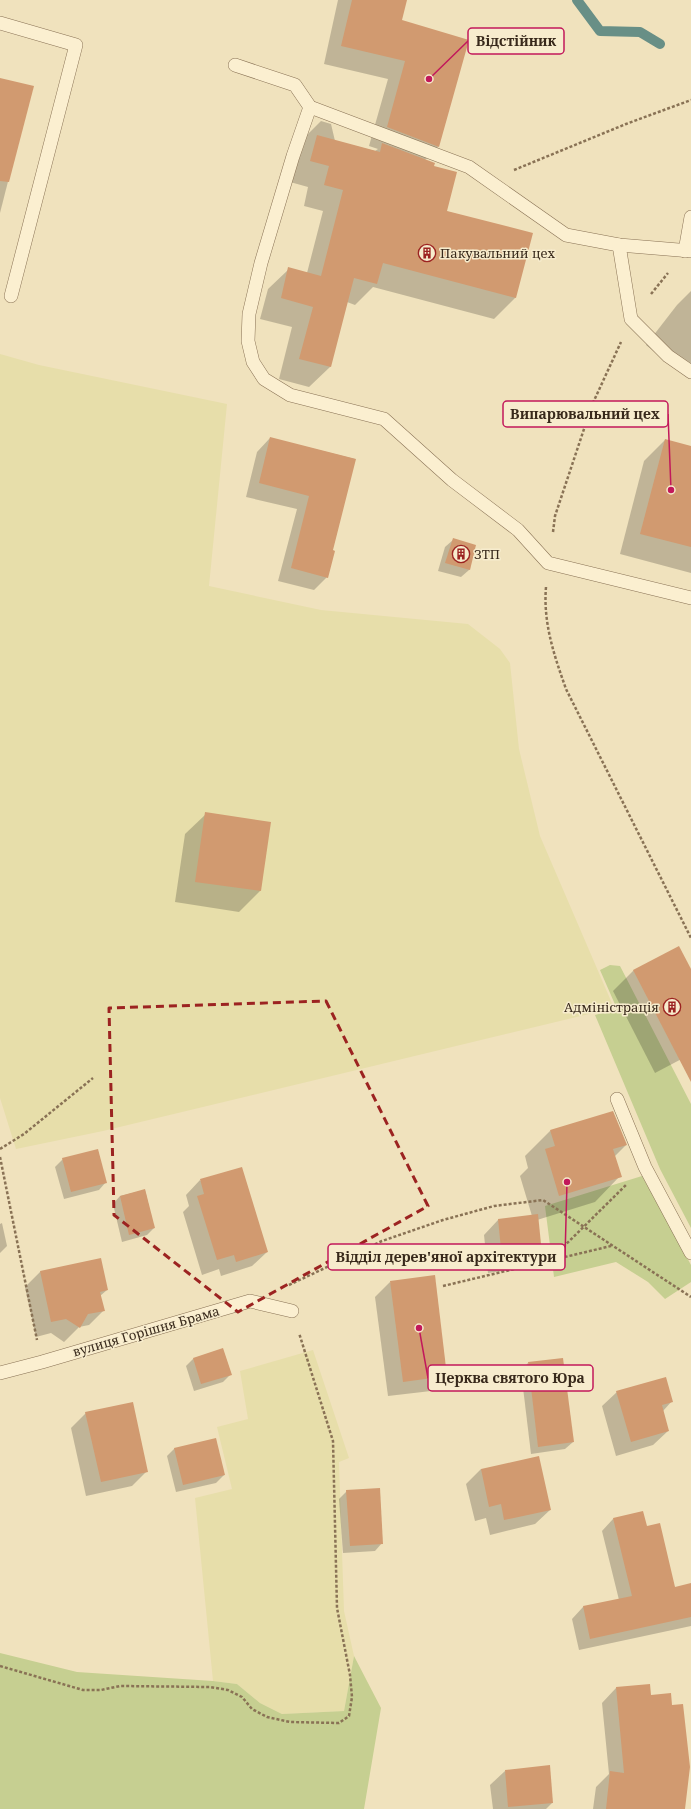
<svg xmlns="http://www.w3.org/2000/svg" width="691" height="1809" font-family="'Noto Serif',serif">
<style>
.farmland{fill:#e7deaa}
.green{fill:#c6cf91}
.shadow{fill:#0003}
.lines{fill:none;stroke-linecap:round;stroke-linejoin:round}
.stream{stroke:#688f86;stroke-width:10}
.building{fill:#d19a70}
.lane-casing{stroke:#897255;stroke-width:14}
.path{stroke:#897255;stroke-width:2.5;stroke-dasharray:3 2;stroke-linecap:butt}
.lane{stroke:#fbefd0;stroke-width:13}
.marked{fill:none;stroke:#9c2321;stroke-width:3;stroke-dasharray:8 5;stroke-linejoin:round}
.labels{text-anchor:middle;dominant-baseline:central;stroke-width:3;stroke-linejoin:round;paint-order:stroke}
.poi-label{font-size:13px;fill:#38291b;stroke:#f7eccd;text-anchor:start}
.street-label{font-size:13px;fill:#38291b;stroke:#f7eccd}
.leader{fill:none;stroke:#c2185b;stroke-width:1.5}
.callout-dot{fill:#c2185b;stroke:#f7eccd;stroke-width:1.5}
.callout{fill:#f7eccd;stroke:#c2185b;stroke-width:1.5}
.callout-label{font-size:14px;text-anchor:middle;font-weight:bold;fill:#38291b}
</style>
<rect width="100%" height="100%" fill="#f0e2bd"/>
<!-- farmland -->
<g class="farmland">
<path d="M0,354l39,11 188,39 -18,182 112,24 147,14 32,25 10,14 9,86 21,87 74,172 -511,123 -87,18 -16,-51z"/>
<path d="M313,1350l36,108 -10,4 5,149 10,45 -10,55 -62,3 -22,-11 -23,-19 -24,-3 -18,-183 37,-9 -15,-62 31,-8 -8,-48z"/>
</g>
<!-- green -->
<g class="green">
<path d="M610,965l10,1 71,138v124l-31,-59 -65,-154 22,-6 -17,-39z"/>
<path d="M642,1176l49,89v17l-26,17 -17,-17 -32,-20 -62,15 -9,-71z"/>
<path d="M0,1653l77,19 136,9 24,3 23,19 22,11 62,-3 10,-55 27,52 -17,101h-364z"/>
</g>
<!-- shadow -->
<g class="shadow">
<path d="M338,0h68l-5,21 37,126 -13,13 8,7 12,44 86,23 -16,64 -21,21 -121,-32 -18,18 -8,-3 -17,65 -21,20 -30,-8 13,-52 -32,-8 8,-30 21,-20 18,4 16,-62 -19,-5 4,-19 -18,-5 10,-40 21,-21 10,3 4,17 40,10 3,-2 -9,-3 19,-67 -64,-15z"/>
<path d="M0,79l32,8 -32,126z"/>
<path d="M691,291v87l-2,1 -43,-34 31,-40z"/>
<path d="M270,438l85,21 -23,92 -5,26 -13,13 -36,-9 19,-72 -51,-12 11,-45z"/>
<path d="M665,440l26,7v126l-71,-19 24,-93z"/>
<path d="M453,540l22,6 -6,24 -8,7 -23,-6 7,-24z"/>
<path d="M206,814l64,9 -10,68 -21,21 -64,-10 10,-68z"/>
<path d="M634,970l57,1v83l-36,19 -42,-82z"/>
<path d="M550,1131l76,14 -12,12 6,19 -25,26 -58,18 4,34 -15,14 -38,5 -4,-38 14,-15 34,-4 -12,-40 8,-8 -3,-12z"/>
<path d="M63,1159l43,23 -7,8 -35,9 -9,-32z"/>
<path d="M200,1180l67,72 -15,14 -31,10 -2,-7 -17,6 -19,-63 6,-6 -3,-11z"/>
<path d="M145,1190l9,38 -7,7 -25,7 -9,-38 7,-8z"/>
<path d="M2,1223l5,23 -7,7v-29z"/>
<path d="M100,1259l7,31 -7,6 4,14 -15,15 -10,2 -15,15 -13,-9 -15,4 -11,-50 15,-15z"/>
<path d="M390,1282l56,94 -15,15 -43,5 -13,-99z"/>
<path d="M223,1350l8,24 -8,8 -29,9 -8,-25 7,-7z"/>
<path d="M528,1363l45,79 -8,7 -34,5 -10,-83z"/>
<path d="M617,1392l55,9 -9,10 5,20 -15,14 -37,11 -14,-50z"/>
<path d="M86,1413l61,58 -15,15 -46,10 -15,-68z"/>
<path d="M175,1448l49,27 -8,8 -40,9 -9,-36z"/>
<path d="M481,1469l69,41 -15,14 -45,11 -4,-17 -11,3 -9,-37z"/>
<path d="M347,1491l35,52 -7,8 -32,2 -4,-54z"/>
<path d="M613,1519l33,8 29,61 16,-4v42l-112,24 -7,-31 11,-12 36,-7 -17,-69z"/>
<path d="M616,1688l34,9 34,112h-91l3,-22 13,-13 -7,-71z"/>
<path d="M505,1771l47,32 -6,6h-53l-3,-24z"/>
</g>
<g class="lines">
<!-- stream -->
<path class="stream" d="M577,0l23,31 40,1 20,12"/>
</g>
<!-- building -->
<g class="building">
<path d="M352,0h55l-5,20 67,20 -30,107 -52,-20 18,-66 -64,-15z"/>
<path d="M0,78l34,8 -25,96 -9,-1z"/>
<path d="M317,135l63,17 2,-9 53,20 -1,3 23,6 -10,39 86,22 -17,65 -133,-35 -6,21 -23,-6 -23,89 -32,-8 14,-52 -32,-9 7,-31 33,9 22,-86 -19,-5 5,-19 -19,-5z"/>
<path d="M270,437l86,22 -23,91 2,1 -7,27 -37,-10 18,-72 -50,-13z"/>
<path d="M665,439l26,7v101l-51,-13z"/>
<path d="M453,538l23,7 -6,25 -25,-7z"/>
<path d="M205,812l66,10 -10,69 -66,-9z"/>
<path d="M679,946l12,23v113l-58,-112z"/>
<path d="M613,1111l14,34 -14,4 9,28 -63,19 -14,-47 10,-3 -5,-16z"/>
<path d="M98,1149l9,34 -36,9 -9,-34z"/>
<path d="M242,1167l26,85 -32,10 -2,-7 -17,5 -20,-64 7,-2 -4,-15z"/>
<path d="M145,1189l10,39 -26,7 -9,-39z"/>
<path d="M538,1214l4,40 -40,5 -4,-40z"/>
<path d="M101,1258l7,32 -8,2 5,19 -17,3 -8,14 -14,-9 -15,3 -11,-51z"/>
<path d="M435,1275l12,101 -44,6 -13,-101z"/>
<path d="M223,1348l9,27 -31,9 -8,-26z"/>
<path d="M563,1358l11,84 -36,5 -10,-85z"/>
<path d="M666,1377l7,25 -11,3 7,26 -38,11 -15,-51z"/>
<path d="M133,1402l15,70 -47,10 -16,-70z"/>
<path d="M216,1438l9,37 -42,10 -9,-37z"/>
<path d="M539,1456l12,54 -47,10 -3,-16 -12,3 -8,-38z"/>
<path d="M380,1488l3,56 -33,2 -4,-56z"/>
<path d="M643,1511l4,15 13,-3 15,64 16,-4v34l-101,22 -7,-33 49,-10 -19,-78z"/>
<path d="M650,1684l1,11 20,-2 1,12 11,-1 7,63 -5,42h-79l4,-38 14,2 -8,-86z"/>
<path d="M550,1765l3,38 -45,4 -3,-37z"/>
</g>
<g class="lines">
<defs>
<g id="lane">
<path d="M0,23l76,22 -65,251"/>
<path d="M235,65l60,20 15,22 159,60 97,68 53,10 72,6"/>
<path d="M310,107l-17,49 -32,107 -12,51 -1,27 5,21 11,17 26,16 94,24 68,61 66,50 30,33 143,35"/>
<path d="M619,245l12,74 37,37 23,16"/>
<path d="M685,251l6,-34"/>
<path d="M617,1099l28,68 46,86"/>
<path d="M0,1373l42,-11 208,-61 42,10"/>
</g>
</defs>
<!-- lane casing -->
<use href="#lane" class="lane-casing"/>
<!-- path -->
<g class="path">
<path d="M514,170l112,-46 65,-24"/>
<path d="M651,294l17,-21"/>
<path d="M553,532l2,-16 37,-111 29,-63"/>
<path d="M546,587c-3,36 8,68 20,102l125,249"/>
<path d="M0,1149l24,-15 69,-56"/>
<path d="M0,1157l37,183"/>
<path d="M549,1261l78,-77"/>
<path d="M289,1285l93,-44 61,-21 51,-14 49,-6 148,97"/>
<path d="M443,1286l168,-40"/>
<path d="M0,1666l83,24h18l19,-4 90,1 18,3 14,7 10,12 15,8 23,5 49,1 10,-7 3,-19 -2,-22 -13,-67 -4,-167 -34,-108"/>
</g>
<!-- lane -->
<use href="#lane" class="lane"/>
</g>
<!-- marked area -->
<path class="marked" d="M326,1001l102,205 -190,106 -124,-97 -5,-207z"/>
<!-- icons -->
<defs>
<symbol id="building-ring" viewBox="-11 -11 22 22"><circle r="9.5" fill="#f7eccd" stroke="#9c2321" stroke-width="1.5"/><path d="M-4-6H4V6H1V3H-1V6H-4ZM-2.5-4.3h1.7v1.8h-1.7ZM.8-4.3h1.7v1.8H.8ZM-2.5-1h1.7V.8h-1.7ZM.8-1h1.7V.8H.8Z" fill="#9c2321"/></symbol>
</defs>
<g fill-rule="evenodd">
<use href="#building-ring" x="417" y="243" width="20" height="20"/>
<use href="#building-ring" x="451" y="544" width="20" height="20"/>
<use href="#building-ring" x="662" y="997" width="20" height="20"/>
</g>
<g class="labels">
<!-- poi labels -->
<g class="poi-label">
<text x="440" y="253">Пакувальний цех</text>
<text x="474" y="554">ЗТП</text>
<text x="659" y="1007" text-anchor="end">Адміністрація</text>
</g>
<!-- street labels -->
<g class="street-label">
<text transform="translate(146 1331) rotate(-16)">вулиця Горішня Брама</text>
</g>
</g>
<!-- callouts -->
<path class="leader" d="M429 79L468 41M671 490L668 414M567 1182L565 1257M419 1328L428 1378"/>
<g class="callout-dot">
<circle cx="429" cy="79" r="4"/>
<circle cx="671" cy="490" r="4"/>
<circle cx="567" cy="1182" r="4"/>
<circle cx="419" cy="1328" r="4"/>
</g>
<g class="callout">
<rect x="468" y="28" width="96" height="26" rx="4"/>
<rect x="503" y="401" width="165" height="26" rx="4"/>
<rect x="328" y="1244" width="237" height="26" rx="4"/>
<rect x="428" y="1365" width="165" height="26" rx="4"/>
</g>
<g class="callout-label">
<text x="516" y="46">Відстійник</text>
<text x="585" y="419">Випарювальний цех</text>
<text x="446" y="1262">Відділ дерев'яної архітектури</text>
<text x="510" y="1383">Церква святого Юра</text>
</g>
</svg>
